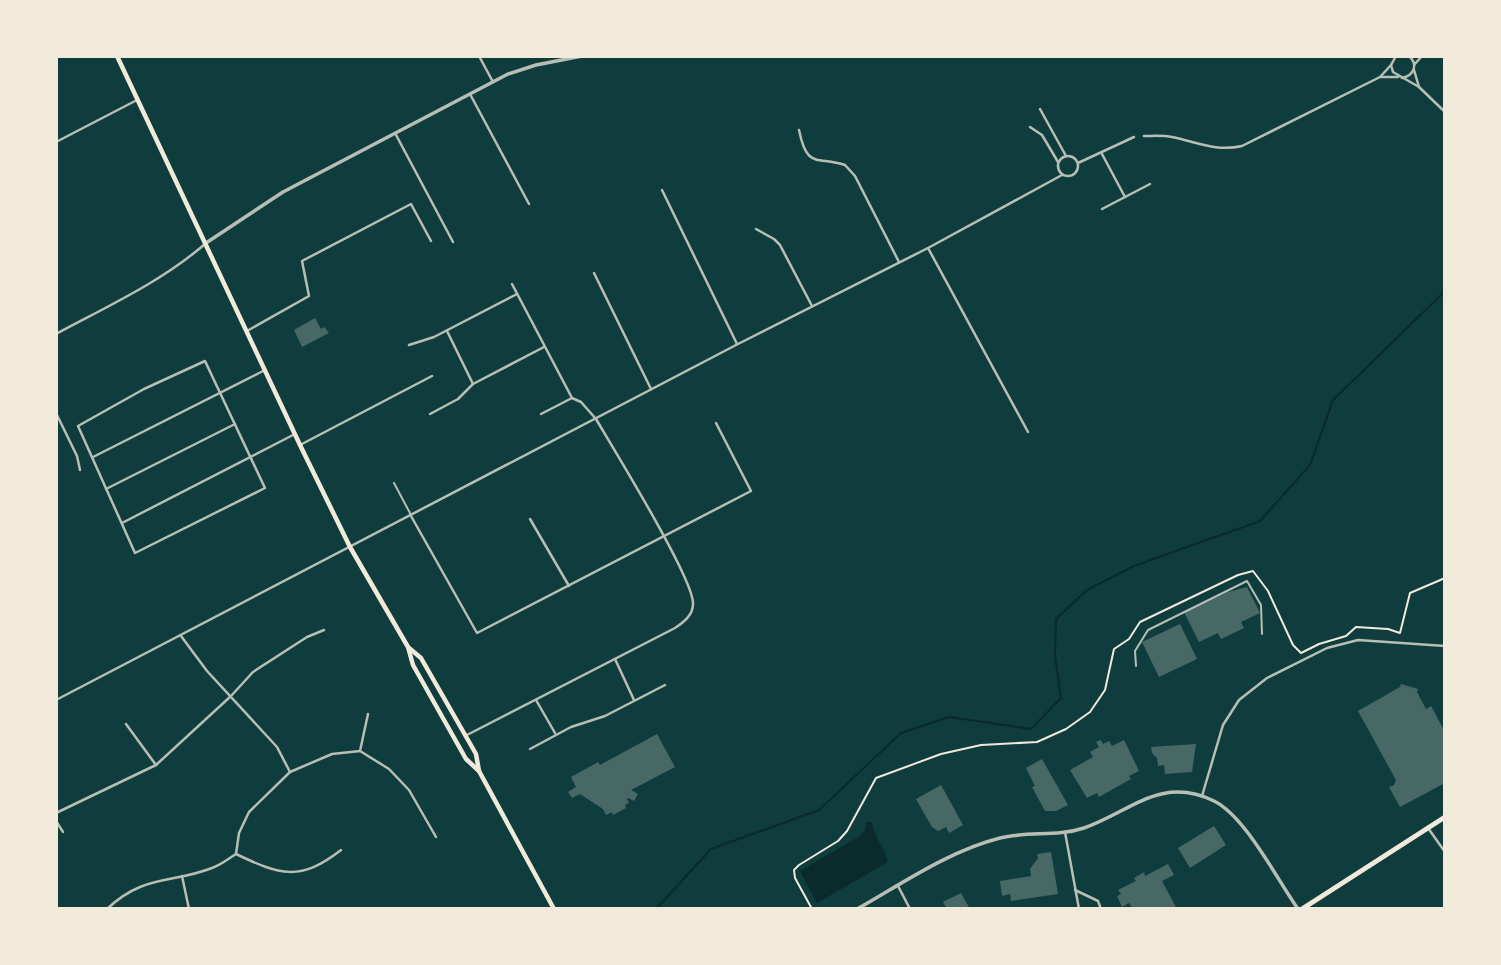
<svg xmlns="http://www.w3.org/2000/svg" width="1501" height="965" font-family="Ubuntu,sans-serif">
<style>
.water{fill:#0a2a2b}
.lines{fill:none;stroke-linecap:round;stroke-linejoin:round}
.stream{stroke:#0a2a2b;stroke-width:2}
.building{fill:#486865}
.path{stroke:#f1e9da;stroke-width:2}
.service{stroke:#b8beb3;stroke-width:2}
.minor{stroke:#b8beb3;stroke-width:2.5}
.tertiary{stroke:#b8beb3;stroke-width:3.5}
.secondary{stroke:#f1e9da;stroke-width:4.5}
.primary{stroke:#f1e9da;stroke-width:5}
</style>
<rect width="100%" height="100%" fill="#0f3d3e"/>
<!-- water -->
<path class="water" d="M866,822h6c1,14 13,25 16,40l-71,41 -17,-32 60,-35 5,-6z"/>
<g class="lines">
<!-- stream -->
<path class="stream" d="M656,909l55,-60 108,-39 82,-77 48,-16 82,12 30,-31 -6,-43 1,-36 31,-29 47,-24 126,-45 50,-56 23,-65 112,-109"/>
</g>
<!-- building -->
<g class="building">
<path d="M315,318l6,11 3,-2 5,6 -27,14 -8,-17z"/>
<path d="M1247,587l13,26 -19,9 3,6 -23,11 -3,-6 -19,9 -15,-30 44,-20z"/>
<path d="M1180,624l17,35 -38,18 -17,-35z"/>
<path d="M1401,684l17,5 -1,3 9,17 5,-3 14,26v51l-45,24 -11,-20 5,-2 2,-5 -38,-69 42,-24z"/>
<path d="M657,734l18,33 -44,23 7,4 -4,7 -6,-3 -1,1 2,4 -4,2 1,3 -13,7 -1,-3 -6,3 -3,-6 -23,-15 -8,4 -4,-6 8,-5 -5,-10 27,-15 2,3z"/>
<path d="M1101,740l2,4 6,-3 3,5 12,-6 15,31 -10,5 2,3 -32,18 -2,-4 -10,5 -17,-28 23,-13 -3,-5 9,-5 -3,-5z"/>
<path d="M1196,744l-4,28 -27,2 -1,-9 -6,1 -1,-8 -5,-5 -1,-6z"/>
<path d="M1042,759l26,46 -12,6h-11l-13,-24 3,-1 -9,-18z"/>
<path d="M941,785l22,40 -14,8 -3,-6 -8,4 -6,-4 -16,-28z"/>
<path d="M1214,826l12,19 -36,23 -12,-20z"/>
<path d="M1051,852l7,42 -47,7 -1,-7 -8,2 -2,-15 31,-5 -1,-7 8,-11 -1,-4z"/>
<path d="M1168,864l6,11 -12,6 15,28h-44l-4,-6 -7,4 -5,-11 4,-2 -3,-4 18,-9 -2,-3 10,-6 1,4z"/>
<path d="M961,893l9,16h-23l-4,-7z"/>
</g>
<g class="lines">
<!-- path -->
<path class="path" d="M812,909l-17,-31 -1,-8 5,-5 39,-24 9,-10 29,-53 65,-24 40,-9 56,-3 29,-13 24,-17 15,-22 9,-41 15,-10 11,-17 98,-47 15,-4 15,20 25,54 8,8 18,-9 27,-8 10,-9 32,2 12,4 10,-40 35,-15"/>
<!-- service -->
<g class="service">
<path d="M394,483l17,32"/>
<path d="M1136,666l-1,-15 13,-21 99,-49 14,24 1,29"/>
</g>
<!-- minor -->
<g class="minor">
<path d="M479,56l14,26"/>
<path d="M1396,56l-5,9 2,7 26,15 26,25"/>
<path d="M1414,65l8,-9"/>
<path d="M1414,70l5,17"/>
<path d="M1380,77h18"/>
<path d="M1402,78c13,-3 16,-14 7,-22"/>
<path d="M470,94l59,110"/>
<path d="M1040,109l26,47"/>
<path d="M1030,127l12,8 16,27"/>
<path d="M799,130c8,39 17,26 46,35l10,11 44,86"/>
<path d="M395,133l58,109"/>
<path d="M1144,136c9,0 19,-1 28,1 25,5 44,15 70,9l138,-69 11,-12"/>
<path d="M56,142l81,-42"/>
<path d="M1102,154l23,43"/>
<circle cx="1068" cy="166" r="10"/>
<path d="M1078,163l56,-26"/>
<path d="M662,190l75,154"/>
<path d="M1102,209l48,-25"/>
<path d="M756,229l18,10 6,6 32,61"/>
<path d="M928,248l100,184"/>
<path d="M594,273l57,116"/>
<path d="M247,331l62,-35 -7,-35 109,-57 20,37"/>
<path d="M447,331l26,53"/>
<path d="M56,334c52,-28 105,-52 149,-90"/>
<path d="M409,345l25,-8 83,-43"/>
<path d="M205,361l60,127 -130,65 -57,-127 66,-37z"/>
<path d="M56,413l21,43 3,14"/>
<path d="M430,414l28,-15 15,-15 71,-37"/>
<path d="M541,414l31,-16"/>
<path d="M300,445l132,-69"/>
<path d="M93,457l172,-87"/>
<path d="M106,489l129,-65"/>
<path d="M411,516l66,117 274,-142 -35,-68"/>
<path d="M530,519l39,67"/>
<path d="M122,523l171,-88"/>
<path d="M181,636l26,35 70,76 13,25"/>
<path d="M615,659l19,41"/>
<path d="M56,700l682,-356 190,-96 134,-73"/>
<path d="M536,700l19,33"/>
<path d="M368,714l-8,37 29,18 20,21 27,47"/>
<path d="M126,724l30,41"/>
<path d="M465,736l210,-108c9,-6 18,-13 18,-24 2,-23 -80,-156 -97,-185l-15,-17 -9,-4 -60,-114"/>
<path d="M530,749l41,-22 34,-11 60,-31"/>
<path d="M1202,796l21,-71 16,-25 28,-22 60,-30 31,-8 87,6"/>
<path d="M56,813l100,-48 75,-69 22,-24 54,-35 17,-7"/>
<path d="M56,821l7,11"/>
<path d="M1428,828l17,24"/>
<path d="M1065,832l14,77"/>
<path d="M236,854c44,21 64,28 105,-4"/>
<path d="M182,876l7,33"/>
<path d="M898,886l12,23"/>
<path d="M1075,890l23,11 3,8"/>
<path d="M107,909c37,-35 64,-25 105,-41 9,-3 16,-9 24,-14l3,-21 10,-21 41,-40 42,-18 28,-3"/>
</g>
<!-- tertiary -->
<g class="tertiary">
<path d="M206,243l77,-51 225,-118 28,-9 46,-9"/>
<path d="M857,909c46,-26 92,-58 143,-71 28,-7 57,-1 84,-10 46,-16 77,-53 130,-27 31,15 63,78 84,108"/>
</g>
<!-- secondary -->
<g class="secondary">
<path d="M117,56l183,389 50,102 58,100 5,18 53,94 13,12"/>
<path d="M409,648l12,10 55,96 3,17 75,138"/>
</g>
<!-- primary -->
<path class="primary" d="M1302,909l143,-92"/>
</g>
<!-- border -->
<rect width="1501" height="965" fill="none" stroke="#f1e9da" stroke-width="116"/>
</svg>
